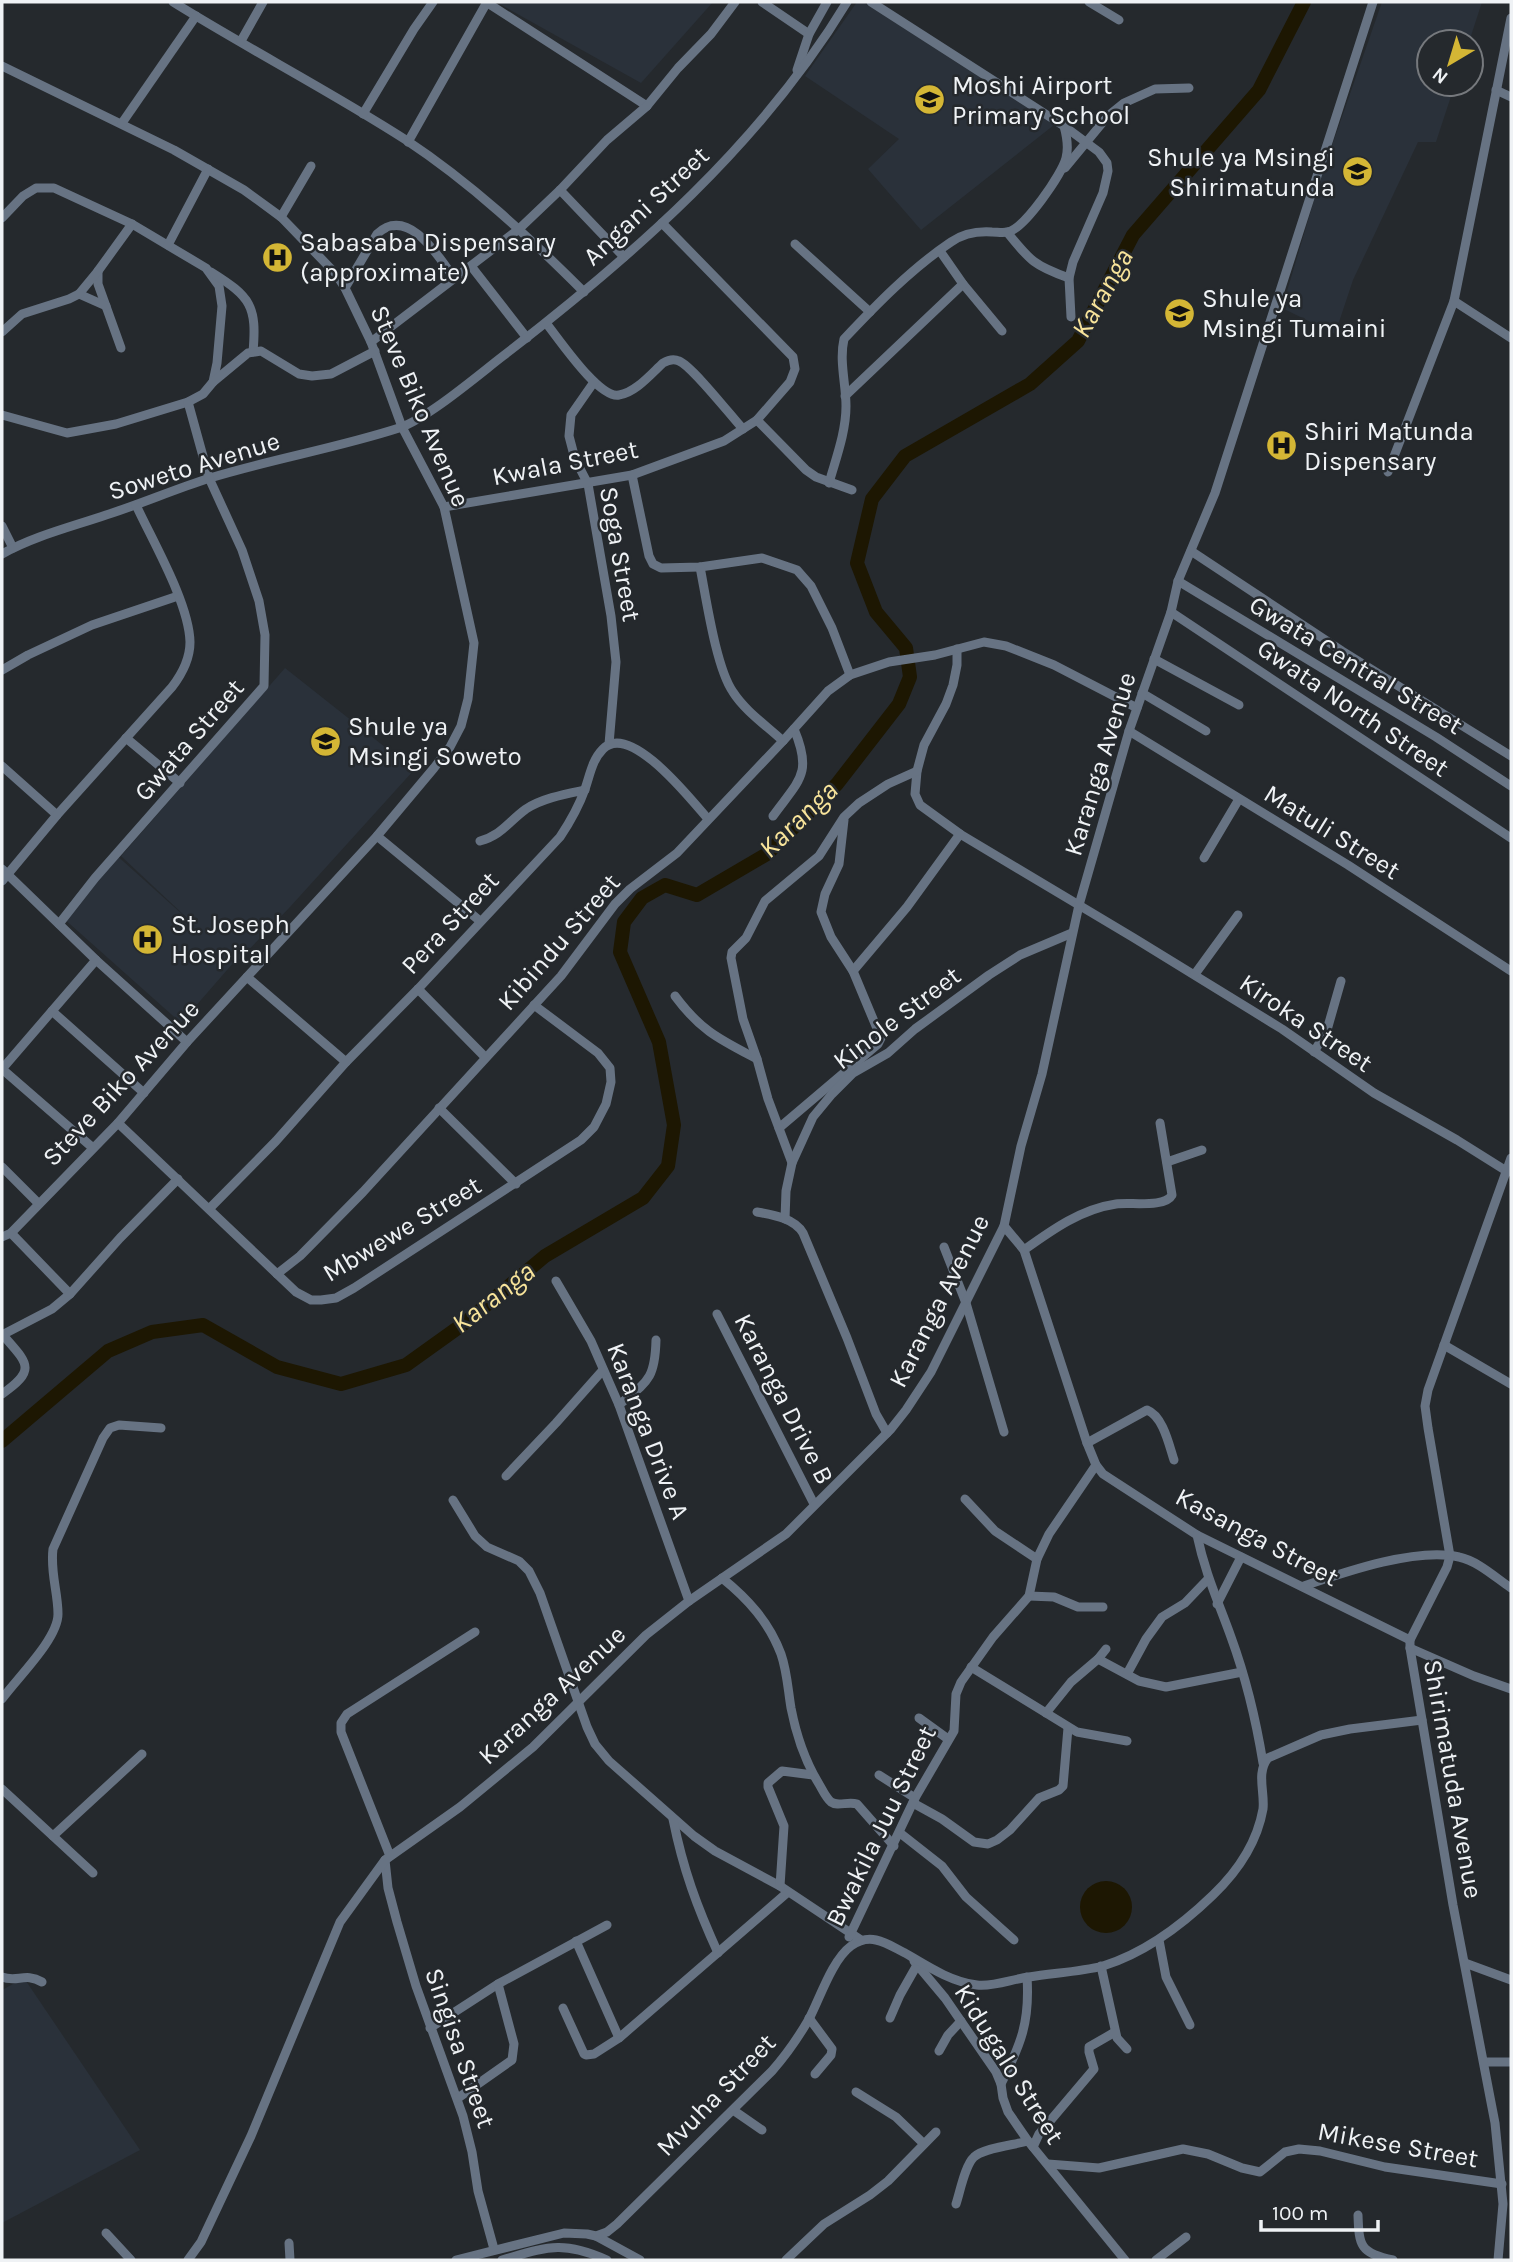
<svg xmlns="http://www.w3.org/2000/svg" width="1513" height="2262" font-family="Karla,sans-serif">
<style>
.built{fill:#2a313a}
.water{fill:#1d1702}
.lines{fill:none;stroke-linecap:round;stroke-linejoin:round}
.river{stroke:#1d1702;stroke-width:14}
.minor{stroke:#677383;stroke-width:9}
.labels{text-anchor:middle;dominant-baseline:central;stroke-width:5;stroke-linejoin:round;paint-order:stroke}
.poi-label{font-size:26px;fill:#eff2f5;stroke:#25292d;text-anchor:start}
.street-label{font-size:26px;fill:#eff2f5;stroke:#25292d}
.water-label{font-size:28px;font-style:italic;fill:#f8e49b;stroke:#25292d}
</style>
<rect width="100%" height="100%" fill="#25292d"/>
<!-- built -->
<g class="built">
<path d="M496,2h217l-72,81z"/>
<path d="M857,2h6l191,123 -133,105 -53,-61 31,-30 -94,-63z"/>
<path d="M1382,2h100l-13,40h-40v42h26l-19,58h-18l-65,138 -18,54 -53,-26 38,-128z"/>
<path d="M285,668l129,102 -124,137 -54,56 -2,-1 -53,61 -119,-106 13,-21 39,-43 88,79 -81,-76z"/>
<path d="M24,1978l116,172 -138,73v-233z"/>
</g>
<!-- water -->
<circle class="water" cx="1106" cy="1907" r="26"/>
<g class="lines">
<!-- river -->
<path class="river" d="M2,1441l106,-90 44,-19 51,-7 74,42 64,17 65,-19 60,-43 79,-66 98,-58 25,-32 6,-41 -15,-83 -39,-90 4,-30 18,-24 23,-13 32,10 70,-41 70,-70 62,-80 11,-27 -4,-29 -30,-36 -19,-49 15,-64 33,-43 125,-72 48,-43 55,-106 126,-145 45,-88"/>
<!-- minor -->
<g class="minor">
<path d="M173,2c77,48 157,89 233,138 65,43 123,97 178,152"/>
<path d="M486,2l161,104"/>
<path d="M762,2l47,32"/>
<path d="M871,2l193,124 35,26 8,11 1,8 -5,22 -30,69 -4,16 2,39"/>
<path d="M1089,2l30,18"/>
<path d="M241,41l22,-39"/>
<path d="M2,66l172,84 70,40 37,27 55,57 9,14 26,54 31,85 42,80 30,136 -6,56 -7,27 -11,21 -16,21 -57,68 -190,206 -69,81 -107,110 -9,4"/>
<path d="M797,70l12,-36 18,-32"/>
<path d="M1496,90l15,7"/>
<path d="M363,114l51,-85 19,-27"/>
<path d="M122,123l74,-107"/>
<path d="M408,142l79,-140"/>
<path d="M1065,168l43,-52 16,-13 31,-14 34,-1"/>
<path d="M560,190l64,67"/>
<path d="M281,217l30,-51"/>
<path d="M2,218l21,-22 13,-8h18l78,36 74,44 13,18 3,20 -5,57 -4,19 -10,12 -15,8 -72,22 -49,9 -65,-18"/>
<path d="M1007,232c23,29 28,34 62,46"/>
<path d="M795,244l75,68"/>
<path d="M168,245l40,-76"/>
<path d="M940,251l23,33 39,47"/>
<path d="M471,266l56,72"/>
<path d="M98,271v13l23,64"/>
<path d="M211,272c40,25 46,34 42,80"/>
<path d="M345,288l32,-54c31,-29 62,23 77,44"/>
<path d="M79,294l27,12"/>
<path d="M1454,301l57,37"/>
<path d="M546,323c13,16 53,76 73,72 16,-2 32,-21 44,-32 5,-3 10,-5 16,-2 13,5 52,55 64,68"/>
<path d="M2,332l20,-18 47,-15 10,-5 19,-23 34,-47"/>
<path d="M371,342l148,-113 41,-39 47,-50 40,-34 31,-38 33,-34 24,-32"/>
<path d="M213,382l35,-29 13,-2 38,23 13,2 19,-2 44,-23"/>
<path d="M594,382l-23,33 -2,21 6,23 13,25 23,132 5,46 -7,82"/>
<path d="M845,396l118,-112"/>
<path d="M757,420l49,50 10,7 36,13"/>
<path d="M1388,472l66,-171 57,-283"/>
<path d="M632,475l17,81 4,8 8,4 39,-1 62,-9 35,12 14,16 21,42 18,47"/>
<path d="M829,483c7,-25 17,-51 17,-77 0,-22 -7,-45 -2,-67 33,-35 67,-70 107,-97 13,-9 26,-11 41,-10 5,0 11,1 16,0 17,-4 54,-58 58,-74 3,-11 1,-21 -2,-32"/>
<path d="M444,507l188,-32 92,-34 33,-21 33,-38 5,-13 -2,-12 -131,-134"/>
<path d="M2,526l11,22"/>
<path d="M1191,551l151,100 169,105"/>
<path d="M2,554c32,-18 69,-27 104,-39 35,-11 69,-26 104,-37 62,-19 127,-30 189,-50 29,-10 78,-52 104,-72 131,-101 258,-212 344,-354"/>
<path d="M700,567c6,30 16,101 33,125 12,19 34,34 50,49"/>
<path d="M1178,581l258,156 75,49"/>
<path d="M1171,612l340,226"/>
<path d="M957,649v16l-4,20 -7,19 -22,41 -7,26 -2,23 5,11 40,29 174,104 148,91 92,64 83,47 51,32"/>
<path d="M1154,659l85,46"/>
<path d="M2,670l26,-15 64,-30 86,-29"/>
<path d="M1142,693l64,38"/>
<path d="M1129,731l219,134 163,106"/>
<path d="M126,738l54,45"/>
<path d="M2,766l55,49"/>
<path d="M773,816c26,-36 40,-42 21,-87"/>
<path d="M377,836l103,85"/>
<path d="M480,841c22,-6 28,-19 46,-32 17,-11 40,-15 59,-19"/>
<path d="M1204,858l35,-59"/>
<path d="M2,869l94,91 91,82"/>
<path d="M2,881l55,-66 115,-128c10,-13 18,-28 18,-45 -1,-39 -37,-100 -54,-137"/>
<path d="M59,924l36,-46 169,-192 1,-51 -6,-34 -17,-51 -33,-72 -21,-76"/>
<path d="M853,971l54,-64 53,-73"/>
<path d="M1195,974l43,-59"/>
<path d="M247,977l99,85"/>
<path d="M418,989l67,68"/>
<path d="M675,996c26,35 44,43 82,63"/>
<path d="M52,1011l92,82"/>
<path d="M1314,1052l13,-22 14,-49"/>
<path d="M2,1069l94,-109"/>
<path d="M2,1069l91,79"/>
<path d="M439,1108l77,76"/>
<path d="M118,1123l178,169 15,8h10l15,-2 18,-10 227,-148 13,-13 12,-23 5,-22 -1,-14 -12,-15 -64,-48"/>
<path d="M779,1128l99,-84 3,-6 -28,-67 -22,-34 -10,-25 4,-18 14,-30 5,-44"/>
<path d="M1167,1162l35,-12"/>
<path d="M792,1163l-24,-64 -11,-40 -14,-40 -12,-61 1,-6 14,-14 19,-37 54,-45 25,-39 15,-14 29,-19 29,-13"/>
<path d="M2,1167l36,36"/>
<path d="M210,1208l66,-67 70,-79 72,-73 142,-152c10,-15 19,-31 25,-48 5,-14 7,-29 18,-40 27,-28 89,52 105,70"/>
<path d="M757,1212c16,3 37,6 46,21l44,105 29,76 11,19"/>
<path d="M785,1219l1,-28 6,-28 21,-46 19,-23 21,-21 35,-20 27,-24 74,-54 31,-20 52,-22"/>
<path d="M1004,1226l20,24 63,193 9,22 7,9 94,61 213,105"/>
<path d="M11,1233l59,61"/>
<path d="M944,1247l22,56 38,129"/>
<path d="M1024,1250c28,-20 57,-41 92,-46 15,-2 49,4 56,-9l-12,-72"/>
<path d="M277,1274l23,-18 63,-64 198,-216 54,-72 15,-15 47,-36 106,-112 45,-50 22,-16 39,-13 46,-7 49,-13 22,4 48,19 83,43"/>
<path d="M556,1281l35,60 28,64 70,196"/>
<path d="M717,1314l97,190"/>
<path d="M2,1335l50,-26 18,-15 50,-56 58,-59"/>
<path d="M1444,1345l67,39"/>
<path d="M2,1394c36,-25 25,-31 0,-60"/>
<path d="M619,1405c29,-24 36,-26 37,-65"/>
<path d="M1087,1443l60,-33c16,6 22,35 27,50"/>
<path d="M506,1476l50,-53 47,-53"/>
<path d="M965,1499l30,32 42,28"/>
<path d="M453,1500l22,36 12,11 32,14 10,10 11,22 47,134 8,17 14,17 85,75 21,15 65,35 81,54"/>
<path d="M1197,1535c8,38 21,66 34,102 15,41 25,83 32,126"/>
<path d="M722,1578c26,21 47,44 59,76 6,17 7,36 10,54 5,26 14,53 28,76 3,5 7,14 12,18 7,5 17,-1 26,2l37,42"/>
<path d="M1304,1586c41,-14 113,-39 155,-29 19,4 37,21 52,31"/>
<path d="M1029,1596l25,1 24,10h25"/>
<path d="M1217,1604l24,-47"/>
<path d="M1410,1648l64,28 37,13"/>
<path d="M1098,1659l41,22 27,6 76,-15"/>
<path d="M971,1667l106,65 50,9"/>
<path d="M1127,1674l19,-35 16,-22 23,-14 23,-24"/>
<path d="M2,1699c15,-21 56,-60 56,-85 0,-22 -8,-42 -5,-65l50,-111 7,-10 9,-3 42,3"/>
<path d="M1046,1713l25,-31 27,-23 8,-10"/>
<path d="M919,1718l29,21"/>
<path d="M879,1775l36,23"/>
<path d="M2,1789l91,84"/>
<path d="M913,1803l29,16 32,23 14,2 9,-4 13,-10 29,-32 20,-8 4,-4 5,-58"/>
<path d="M673,1819c10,50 24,88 45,134"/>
<path d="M900,1833l42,33 24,31 48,43"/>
<path d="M53,1836l89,-82"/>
<path d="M390,1856l-49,-124v-9l6,-9 128,-82"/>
<path d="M385,1860l3,28 9,34 19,64 47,130 9,36 6,39 16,58"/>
<path d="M780,1886l4,-60 -16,-39v-4l14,-12 31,4"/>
<path d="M849,1937l66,-139 39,-67 2,-37 5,-12 32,-45 36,-41 8,-37 12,-25 47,-69"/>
<path d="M1159,1940l7,37 24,48"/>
<path d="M576,1941l43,97"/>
<path d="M914,1961l31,37 51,74 5,12 2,14 5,14 20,29 97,119"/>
<path d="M1465,1963l46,17"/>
<path d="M1101,1966l16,72 10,11"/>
<path d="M2,1977c15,6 23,-5 40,5"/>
<path d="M563,2008l21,46 2,1 8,-1 25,-16 169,-146"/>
<path d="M809,2018l23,31 -1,6 -16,19"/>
<path d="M890,2018l10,-23 17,-30"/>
<path d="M430,2028l68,-44 109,-59"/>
<path d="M939,2051l9,-16 13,-14"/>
<path d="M1485,2062h26"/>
<path d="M1001,2084c20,-40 29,-62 26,-107"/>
<path d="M856,2092l40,25 28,27"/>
<path d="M458,2098l54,-38 2,-16 -16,-60"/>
<path d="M733,2110l29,20"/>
<path d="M1033,2147l6,-13 55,-65 -5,-17v-5l26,-15"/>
<path d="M1048,2164l51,4 84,-19 25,5 34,14 18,4 25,-20 14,-3 21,2 65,16 117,17"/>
<path d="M956,2204c4,-12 9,-39 18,-47 9,-9 40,-12 54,-16"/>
<path d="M1358,2215c1,31 2,38 35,45"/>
<path d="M106,2233l25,27"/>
<path d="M596,2236l44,24"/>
<path d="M289,2243l1,17"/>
<path d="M188,2260l13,-18 50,-106 89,-214 45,-62 75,-53 73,-60 113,-112 43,-34 97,-67 105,-105 15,-19 25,-38 73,-146 17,-80 21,-72 37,-169 50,-174 42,-119 7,-31 37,-88 158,-491"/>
<path d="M456,2260l108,-27 23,1 9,2 11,-4 10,-8 155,-153c14,-16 26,-33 37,-52 11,-21 23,-59 42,-73 7,-5 16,-8 25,-6 10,2 19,8 29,13 22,13 46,29 72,32 17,2 35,-6 52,-8 24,-4 50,-5 74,-11 42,-13 79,-41 110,-71 25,-24 44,-52 50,-86 2,-17 -7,-36 5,-51l53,-23 29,-6 72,-9"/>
<path d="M502,2260c45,-13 60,-20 105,0"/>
<path d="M786,2260l38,-36 46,-29 18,-14 48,-49"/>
<path d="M1156,2260l30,-23"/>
<path d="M1498,2260l5,-56 -8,-81 -42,-218 -43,-257v-8l37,-73 3,-11 -22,-128 -3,-22 3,-16 83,-232"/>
</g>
</g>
<!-- icons -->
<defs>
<symbol id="school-disc" viewBox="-11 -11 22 22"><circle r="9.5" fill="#d4b635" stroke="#25292d"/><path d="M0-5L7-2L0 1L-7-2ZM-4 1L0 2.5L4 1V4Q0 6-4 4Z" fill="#111"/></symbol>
<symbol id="hospital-disc" viewBox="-11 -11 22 22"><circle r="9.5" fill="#d4b635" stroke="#25292d"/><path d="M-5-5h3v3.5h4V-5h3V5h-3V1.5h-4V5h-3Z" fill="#111"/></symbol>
</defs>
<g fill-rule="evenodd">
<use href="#school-disc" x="912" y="82" width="35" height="35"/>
<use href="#school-disc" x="1340" y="154" width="35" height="35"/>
<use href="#hospital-disc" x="260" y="240" width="35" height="35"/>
<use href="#school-disc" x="1162" y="296" width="35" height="35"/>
<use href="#hospital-disc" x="1264" y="428" width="35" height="35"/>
<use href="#school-disc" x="308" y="724" width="35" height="35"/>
<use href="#hospital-disc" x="130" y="922" width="35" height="35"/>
</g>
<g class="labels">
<!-- poi labels -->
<g class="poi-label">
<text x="952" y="85">Moshi Airport<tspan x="952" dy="30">Primary School</tspan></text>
<text x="1335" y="157" text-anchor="end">Shule ya Msingi<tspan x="1335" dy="30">Shirimatunda</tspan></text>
<text x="300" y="242">Sabasaba Dispensary<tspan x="300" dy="30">(approximate)</tspan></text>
<text x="1202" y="298">Shule ya<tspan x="1202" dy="30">Msingi Tumaini</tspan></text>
<text x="1304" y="431">Shiri Matunda<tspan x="1304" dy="30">Dispensary</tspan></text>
<text x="348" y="726">Shule ya<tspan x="348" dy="30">Msingi Soweto</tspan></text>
<text x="171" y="924">St. Joseph<tspan x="171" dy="30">Hospital</tspan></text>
</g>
<!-- street labels -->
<g class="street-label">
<text transform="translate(646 206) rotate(-43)">Angani Street</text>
<text transform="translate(420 406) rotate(67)">Steve Biko Avenue</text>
<text transform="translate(565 463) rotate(-11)">Kwala Street</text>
<text transform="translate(194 466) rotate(-17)">Soweto Avenue</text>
<text transform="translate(620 554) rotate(80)">Soga Street</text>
<text transform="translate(1356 665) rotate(31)">Gwata Central Street</text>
<text transform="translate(1353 708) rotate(34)">Gwata North Street</text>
<text transform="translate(189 740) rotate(-49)">Gwata Street</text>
<text transform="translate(1100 764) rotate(-73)">Karanga Avenue</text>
<text transform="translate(1332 832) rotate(32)">Matuli Street</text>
<text transform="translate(450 923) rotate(-47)">Pera Street</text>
<text transform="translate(559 942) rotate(-49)">Kibindu Street</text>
<text transform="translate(897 1018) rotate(-37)">Kinole Street</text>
<text transform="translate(1306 1023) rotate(34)">Kiroka Street</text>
<text transform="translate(121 1083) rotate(-47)">Steve Biko Avenue</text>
<text transform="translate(402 1229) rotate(-31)">Mbwewe Street</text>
<text transform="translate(939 1301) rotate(-63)">Karanga Avenue</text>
<text transform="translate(784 1399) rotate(63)">Karanga Drive B</text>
<text transform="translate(648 1431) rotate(69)">Karanga Drive A</text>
<text transform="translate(1257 1537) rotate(28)">Kasanga Street</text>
<text transform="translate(552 1695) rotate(-43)">Karanga Avenue</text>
<text transform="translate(1453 1779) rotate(80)">Shirimatuda Avenue</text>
<text transform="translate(881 1826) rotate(-64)">Bwakila Juu Street</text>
<text transform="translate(460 2048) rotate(71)">Singisa Street</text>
<text transform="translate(1009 2064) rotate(58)">Kidugalo Street</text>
<text transform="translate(716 2095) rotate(-46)">Mvuha Street</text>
<text transform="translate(1398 2145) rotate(10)">Mikese Street</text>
</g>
<!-- water labels -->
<g class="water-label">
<text transform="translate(1102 293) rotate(-61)">Karanga</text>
<text transform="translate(798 819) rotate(-44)">Karanga</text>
<text transform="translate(493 1297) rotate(-38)">Karanga</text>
</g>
</g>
<!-- border -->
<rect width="1513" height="2262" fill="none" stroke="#eff2f5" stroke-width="7"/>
<!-- north arrow -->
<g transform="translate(1450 63) rotate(218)"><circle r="33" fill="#25292d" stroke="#76797d" stroke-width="2"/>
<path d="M0-5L12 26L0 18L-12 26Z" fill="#d4b635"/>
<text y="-10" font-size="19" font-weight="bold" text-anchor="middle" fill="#eff2f5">N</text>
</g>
<!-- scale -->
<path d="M1261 2220v10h117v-10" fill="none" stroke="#eff2f5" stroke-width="3.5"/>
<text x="1272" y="2220" font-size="21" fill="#eff2f5" stroke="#25292d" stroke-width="5" paint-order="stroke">100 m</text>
</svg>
